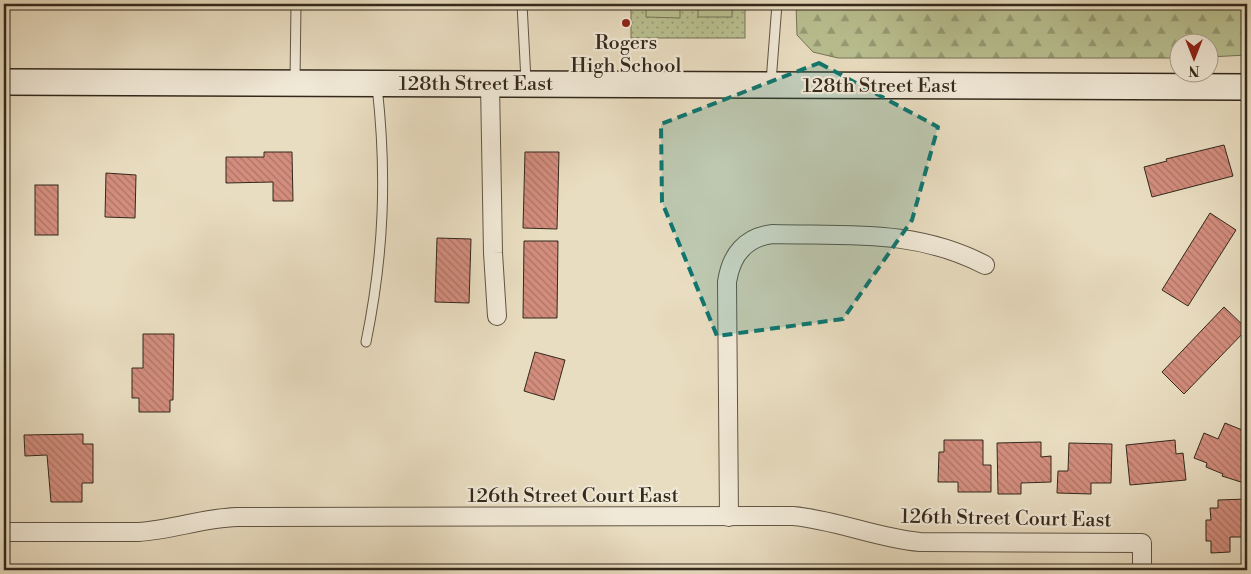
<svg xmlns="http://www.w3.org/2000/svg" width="1251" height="574" font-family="'Libre Bodoni',serif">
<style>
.forest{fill:url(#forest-firs);stroke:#767456}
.park{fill:url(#park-dots);stroke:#767456}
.pitch{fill:#b9c091;stroke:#767456}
.building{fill:url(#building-back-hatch);stroke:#33291c}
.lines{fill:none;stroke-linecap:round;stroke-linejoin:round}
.lane-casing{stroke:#605645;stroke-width:11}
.street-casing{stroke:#605645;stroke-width:20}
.secondary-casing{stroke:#33291c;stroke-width:28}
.lane{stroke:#f1e9d7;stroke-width:9}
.street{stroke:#f1e9d7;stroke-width:18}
.secondary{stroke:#f1e9d7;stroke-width:25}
.marked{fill:#0f766e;fill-opacity:0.2;stroke:#0f766e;stroke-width:4;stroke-dasharray:10 6;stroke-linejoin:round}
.poi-dot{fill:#8f2418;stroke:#f1e9d7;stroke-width:2}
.labels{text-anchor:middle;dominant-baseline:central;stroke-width:4.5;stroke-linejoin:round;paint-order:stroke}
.poi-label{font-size:20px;fill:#33291c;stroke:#f1e9d7}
.street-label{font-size:20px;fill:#33291c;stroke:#f1e9d7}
</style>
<defs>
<pattern id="forest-firs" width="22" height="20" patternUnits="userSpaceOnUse" patternTransform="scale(1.25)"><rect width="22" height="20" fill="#b9c091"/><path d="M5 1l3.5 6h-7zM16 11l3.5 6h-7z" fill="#979c76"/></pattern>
<pattern id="park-dots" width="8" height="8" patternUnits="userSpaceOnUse" patternTransform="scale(1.25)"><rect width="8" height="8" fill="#b9c091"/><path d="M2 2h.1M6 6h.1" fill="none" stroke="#979c76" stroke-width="1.8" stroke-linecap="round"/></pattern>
<pattern id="building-back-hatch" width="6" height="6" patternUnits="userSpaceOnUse" patternTransform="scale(1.25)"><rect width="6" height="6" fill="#d38d7d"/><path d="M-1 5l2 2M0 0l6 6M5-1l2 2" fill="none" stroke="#ac7366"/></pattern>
</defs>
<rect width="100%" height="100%" fill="#e9ddc1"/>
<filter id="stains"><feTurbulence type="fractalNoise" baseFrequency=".004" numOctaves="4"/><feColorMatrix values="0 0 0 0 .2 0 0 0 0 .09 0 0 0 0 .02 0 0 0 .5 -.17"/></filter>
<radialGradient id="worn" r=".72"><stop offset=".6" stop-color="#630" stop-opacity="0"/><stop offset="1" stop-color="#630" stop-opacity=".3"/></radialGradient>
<!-- forest -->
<path class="forest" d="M796,4h451v51l-38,2 -1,-15h-30v16h-340l-25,-6 -16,-17z"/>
<!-- park -->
<rect class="park" x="631" y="4" width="114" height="34"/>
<!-- pitch -->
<g class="pitch">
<path d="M646,4h34v14l-34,-1z"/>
<rect x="698" y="4" width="34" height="13"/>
</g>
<!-- building -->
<g class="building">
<path d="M1224,145l9,31 -81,21 -8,-30 23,-6 -1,-2z"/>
<path d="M264,152h28l1,49h-20v-19l-47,1v-26h38z"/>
<path d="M525,152h34l-2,77 -34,-1z"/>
<path d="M106,173l30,2 -1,43 -30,-1z"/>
<rect x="35" y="185" width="23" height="50"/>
<path d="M1210,213l26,17 -48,76 -26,-16z"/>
<path d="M437,238l34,1 -2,64 -34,-1z"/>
<path d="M524,241h34l-1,77h-34z"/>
<path d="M1224,307l23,22 -63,65 -22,-22z"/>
<path d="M143,334h31l-1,66h-3v12h-31v-14h-7v-30h11z"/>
<path d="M535,352l30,8 -11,40 -30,-9z"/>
<path d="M1225,423l22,9v43l-3,8 -22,-7 1,-2 -17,-7 1,-4 -13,-5 10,-25 14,6z"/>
<path d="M83,434v10h10v39h-11v19h-31l-4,-47 -22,1 -1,-21z"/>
<path d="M944,440h39v25h8v27h-33v-10h-20l1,-30h5z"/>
<path d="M1175,440l1,14 7,-1 3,27 -56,5 -4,-40z"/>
<path d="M1041,442v15l10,-1v26l-30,1v11h-23l-1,-51z"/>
<path d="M1069,443l43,1 -1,39h-20v11l-34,-1 1,-22h10z"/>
<path d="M1247,499v38h-17v15l-19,1v-12h-5v-21h5l-1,-12h8v-8z"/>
</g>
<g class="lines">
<defs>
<g id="lane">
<path d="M522,4l4,77"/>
<path d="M295,81l1,-77"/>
<path d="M771,82l6,-78"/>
<path d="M366,342c18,-88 21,-167 11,-256"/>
</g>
<g id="street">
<path d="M490,84l3,169 4,63"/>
<path d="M729,517l-2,-235c4,-27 18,-45 46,-48 76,2 143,-5 212,31"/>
<path d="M4,532h134c34,-2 65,-14 99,-15l556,-1c44,4 83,22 127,26l222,1v27"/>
</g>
<path id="secondary" d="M4,82l1243,5"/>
</defs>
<!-- lane casing -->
<use href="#lane" class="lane-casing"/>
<!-- street casing -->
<use href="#street" class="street-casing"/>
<!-- secondary casing -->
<use href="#secondary" class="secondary-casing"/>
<!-- lane -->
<use href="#lane" class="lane"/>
<!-- street -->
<use href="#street" class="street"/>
<!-- secondary -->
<use href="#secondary" class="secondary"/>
</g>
<!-- marked area -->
<path class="marked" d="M819,63l119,64 -26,93 -69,99 -126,17 -55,-134 -1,-78z"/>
<!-- markers -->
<circle class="poi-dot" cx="626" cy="23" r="5"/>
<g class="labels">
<!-- poi labels -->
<g class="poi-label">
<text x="626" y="43">Rogers<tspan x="626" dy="23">High School</tspan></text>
</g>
<!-- street labels -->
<g class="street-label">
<text x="476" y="84">128th Street East</text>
<text x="880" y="86">128th Street East</text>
<text x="573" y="496">126th Street Court East</text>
<text transform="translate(1006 519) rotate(1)">126th Street Court East</text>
</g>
</g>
<!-- margin -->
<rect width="1251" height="574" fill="none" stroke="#e9ddc1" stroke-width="20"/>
<rect x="5" y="5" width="1241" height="564" fill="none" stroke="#33291c" stroke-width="2.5"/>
<rect x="10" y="10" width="1231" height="554" fill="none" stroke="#33291c"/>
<!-- north arrow -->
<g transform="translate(1194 58) rotate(180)"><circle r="24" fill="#f1e9d7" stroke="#a59c8c"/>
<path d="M0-4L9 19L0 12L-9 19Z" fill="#8f2418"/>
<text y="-8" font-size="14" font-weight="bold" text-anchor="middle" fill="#33291c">N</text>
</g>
<rect width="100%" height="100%" filter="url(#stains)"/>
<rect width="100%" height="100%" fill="url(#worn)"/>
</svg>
